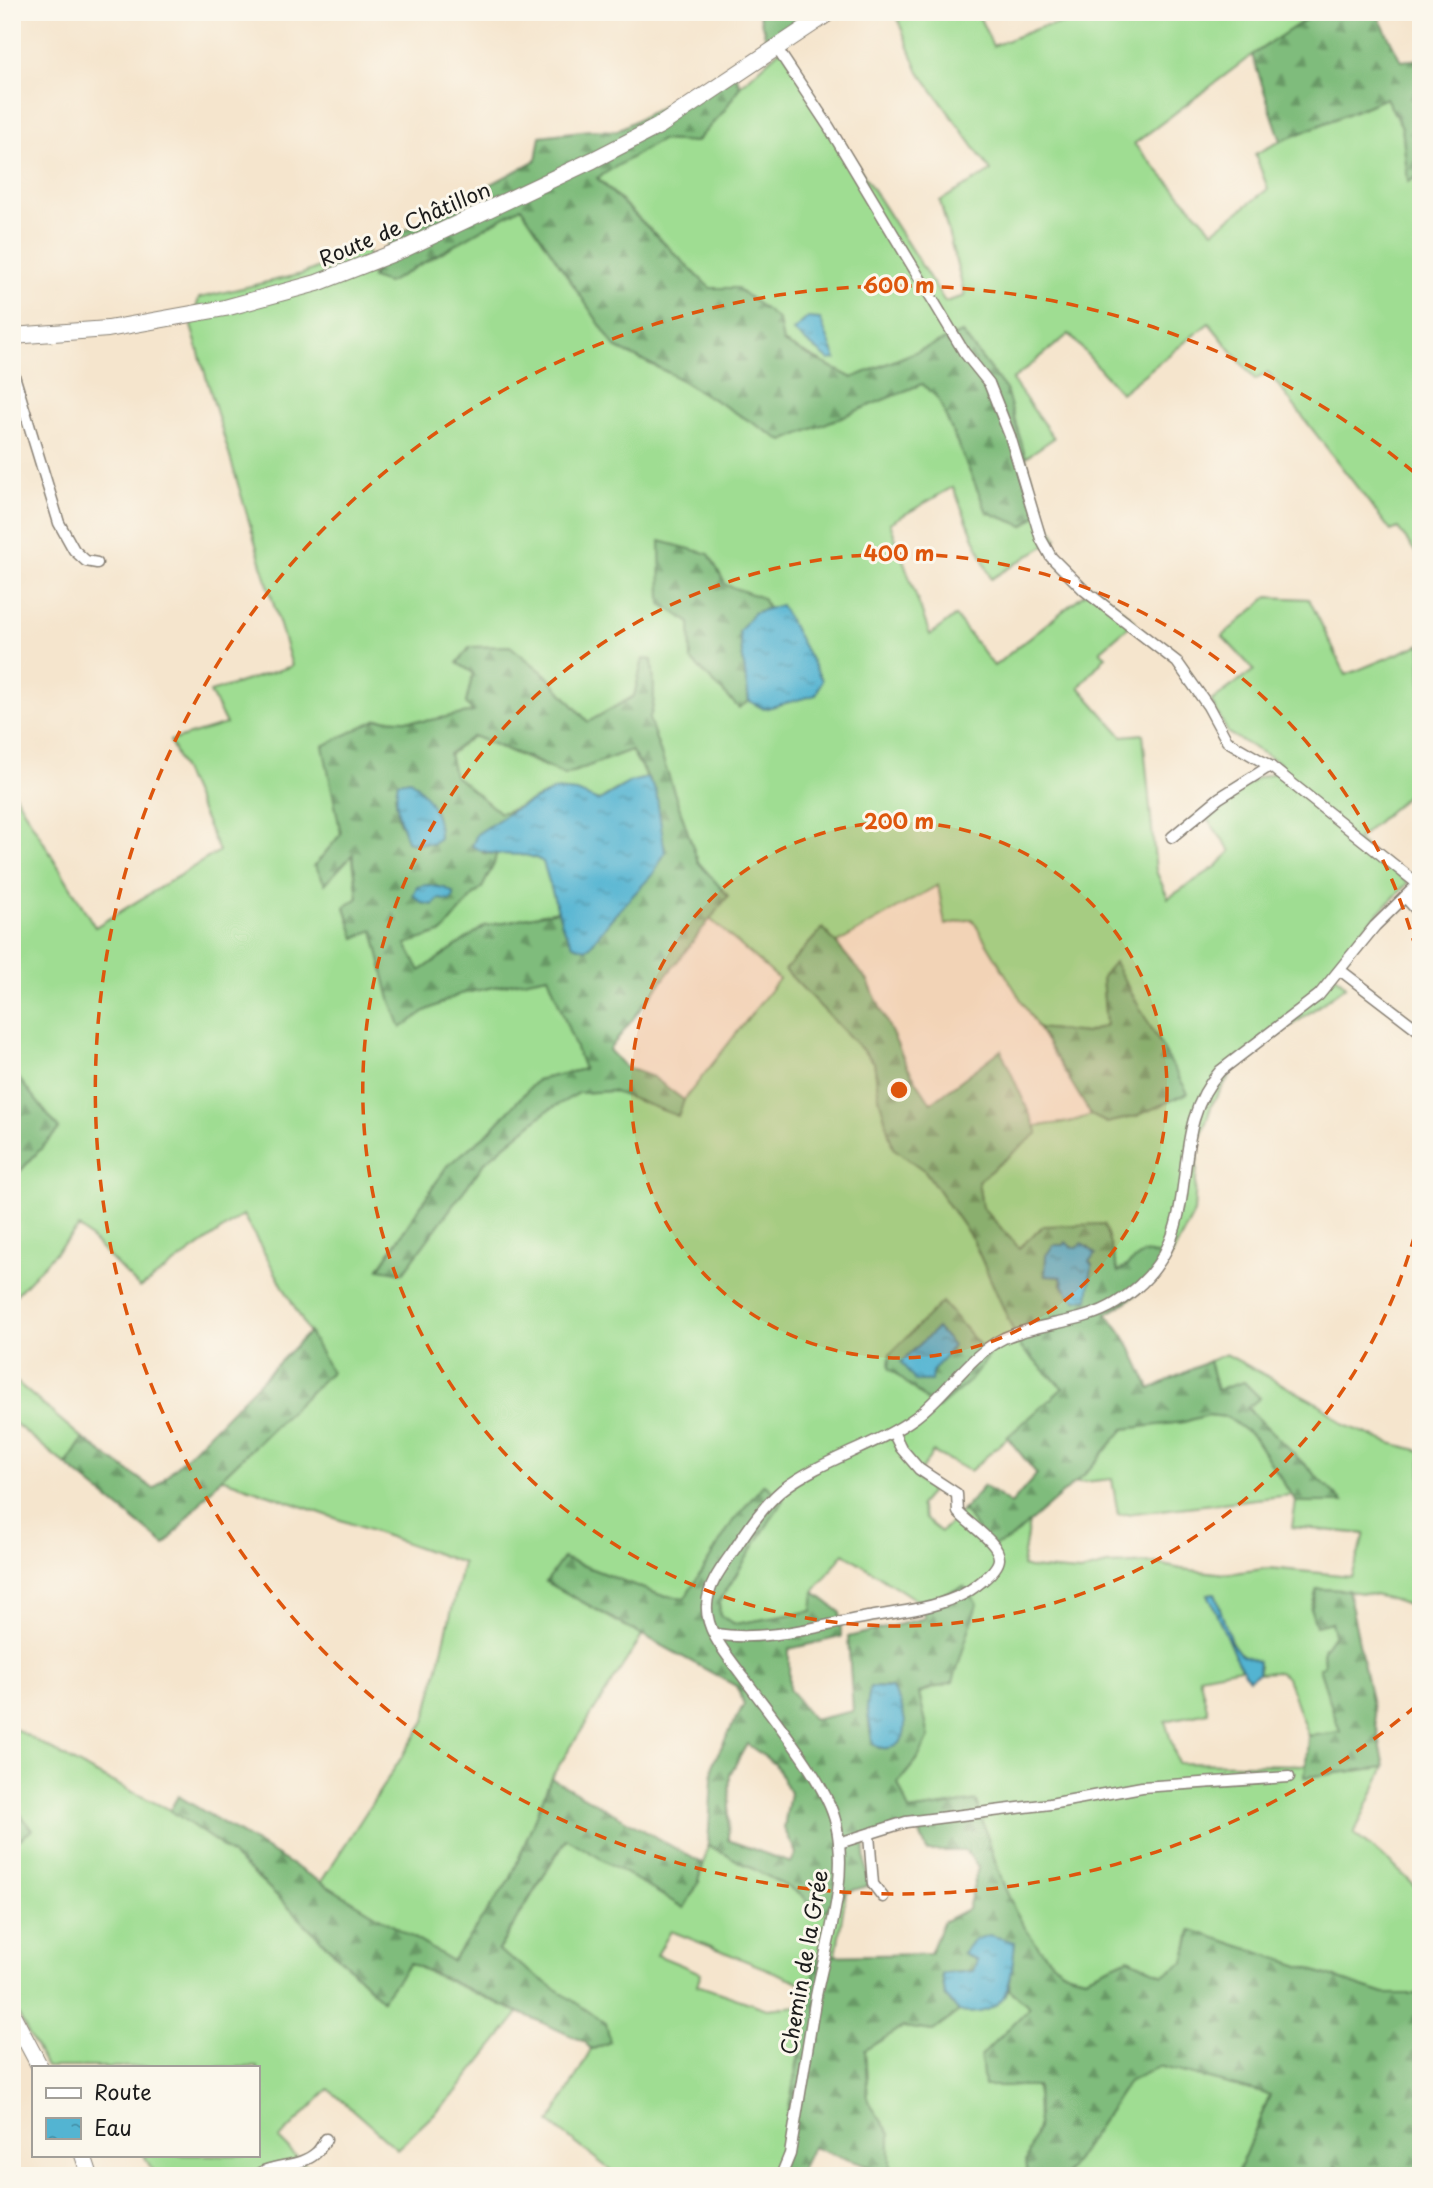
<svg xmlns="http://www.w3.org/2000/svg" width="1433" height="2188" font-family="'Playpen Sans',sans-serif">
<style>
.grass{fill:#9fdd92;stroke:#5e7c57;stroke-width:2;fill-rule:evenodd}
.forest{fill:url(#forest-firs);stroke:#4e6c4c;stroke-width:2;fill-rule:evenodd}
.water{fill:url(#water-ripples);stroke:#386877;stroke-width:2}
.lines{fill:none;stroke-linecap:round;stroke-linejoin:round}
.street-casing{stroke:#888074;stroke-width:13}
.secondary-casing{stroke:#888074;stroke-width:18}
.street{stroke:#fff;stroke-width:10}
.secondary{stroke:#fff;stroke-width:16}
.ring{fill:none;stroke:#de560d;stroke-width:3.5;stroke-dasharray:12 9}
.labels{text-anchor:middle;dominant-baseline:central;stroke-width:6;stroke-linejoin:round;paint-order:stroke}
.street-label{font-size:21px;fill:#1c1c1c;stroke:#fbf7ec}
.centre{fill:#de560d;stroke:#fbf7ec;stroke-width:3.5}
.ring-label{font-size:21px;text-anchor:middle;font-weight:bold;fill:#de560d;stroke:#fbf7ec;stroke-width:6;stroke-linejoin:round;paint-order:stroke}
</style>
<defs>
<pattern id="forest-firs" width="22" height="20" patternUnits="userSpaceOnUse" patternTransform="scale(1.75)"><rect width="22" height="20" fill="#7fbc7c"/><path d="M5 1l3.5 6h-7zM16 11l3.5 6h-7z" fill="#679865"/></pattern>
<pattern id="water-ripples" width="26" height="14" patternUnits="userSpaceOnUse" patternTransform="scale(1.75)"><rect width="26" height="14" fill="#53b4d2"/><path d="M2 4q2-2 4 0t4 0M15 11q2-2 4 0t4 0" fill="none" stroke="#4492aa"/></pattern>
</defs>
<rect width="100%" height="100%" fill="#fbf7ec"/>
<filter id="ink" filterUnits="userSpaceOnUse"><feTurbulence type="fractalNoise" baseFrequency=".0143" numOctaves="2"/><feDisplacementMap in="SourceGraphic" scale="14" xChannelSelector="R" yChannelSelector="G"/><feConvolveMatrix kernelMatrix="1 2 1 2 8 2 1 2 1" color-interpolation-filters="sRGB"/></filter>
<filter id="wash" filterUnits="userSpaceOnUse"><feTurbulence type="fractalNoise" baseFrequency=".00686" numOctaves="4" result="noise"/><feDisplacementMap in="SourceGraphic" scale="28" xChannelSelector="R" yChannelSelector="G"/><feGaussianBlur stdDeviation="1.57" result="paint"/><feColorMatrix in="noise" values="0 0 0 0 0 0 0 0 0 0 0 0 0 0 0 0 0 1.4 0 .05"/><feComposite in="paint" operator="in"/></filter>
<g filter="url(#wash)">
<rect width="100%" height="100%" fill="#f5e5cd"/>
<!-- grass -->
<g class="grass">
<path d="M895,12h82l16,34 48,-19 95,-15h181l-65,43 -118,89 79,87 55,-42 -13,-35 26,-13 105,-43 16,29 6,54 13,-6v385l-23,-32 -7,3 -123,-159 -13,8 -46,-57 -88,70 -52,-59 -57,46 42,58 -29,20 -19,-68 -44,-57 -110,45 -69,-36 -73,-54 -113,-111 64,-37 35,2 28,-31 16,-25 42,-38 163,254 20,-6 -25,-95 51,-30 -73,-101z"/>
<path d="M521,207l94,140 54,26 114,68 139,-58 16,15 49,114 37,14 17,-15 16,27 -66,41 -38,-92 -63,36 40,112 25,-19 39,50 100,-80 41,35 -35,30 6,5 -27,31 43,49 21,-2 13,137 12,27 49,-32 14,-15 -26,-35 52,-38 14,-4 9,-11 -52,-30 -17,-32 43,-31 -32,-34 46,-39 41,2 37,76 75,-31v139l-64,57 51,43 -43,44 -34,44 15,15 -112,82 -22,36 -14,43 -4,66 -23,44 -27,-4 -26,19 -14,-48 -85,24 -37,-41 -4,-26 59,-48 -2,-7 35,-4 21,-7 16,8 30,-7 -23,-153 -12,14 4,48 -20,8 -48,-5 -66,-109 -27,6 -7,-40 -104,60 -12,-16 -37,41 89,92 5,35 14,51 32,23 48,69 48,108 42,40 -93,83 -37,-19 -17,26 15,14 -11,13 5,14 16,13 22,-22 46,30 20,-18 -7,44 7,2 51,4 27,-7 48,-2 26,6 46,5 42,-6 82,8 14,-42 -73,-7 4,-25h45l-94,-95 -30,-17 -8,-29 17,-7 95,51 23,20 46,18 31,8v159c-36,-15 -65,-20 -104,-21l-6,21 5,16 15,-4 3,12 -11,16 1,15 -5,3 21,64 -32,4 -21,-58 -8,-6 -21,1 2,-7c-7,-8 -16,-7 -22,-15 -13,-15 -17,-40 -23,-58l-7,1 33,74 -42,8 9,36 -43,9 13,42 128,2v12l79,-10 -31,67 39,31 28,27v102h-37l-193,-63 -7,31 -21,14 -34,-18 -44,19c-8,-2 -19,-3 -25,-9 -48,-38 -67,-110 -83,-167l-68,10 -11,-28 19,-23 12,-23 -10,-44 45,-106 -45,15 -75,-49 -30,39 -1,19 -78,13 -15,-8 -1,-14 63,-102 -49,21 -48,77 -25,-3 -97,-37 -16,24 95,54 -91,142 -40,100 -59,83 -131,-79 104,-161 38,-158 -242,-85 110,-106 -88,-157 -103,73 -61,-61 -67,72v-119l47,-51 -47,-59v-280l83,137 124,-76 -49,-110 56,-17 -16,-32 82,-26 -101,-340 8,-28 103,-24 65,-26 5,30 16,5zM643,659l9,1c1,18 5,43 -3,59l49,143 30,34 -18,23 69,60 -95,121 -6,16 -66,-25 -33,2 -32,18 -62,51 -82,111 -24,-5 68,-102 41,-33 49,-53 47,-11 -36,-94 -88,19 -35,17 -24,16 -11,-28 -17,-70 -18,9 -10,-31 13,-9 -6,-45 -37,12 26,-31 36,-115 48,2 49,-9 -8,-9 7,-30 72,1 43,48 46,-26z"/>
<path d="M473,736l92,39 66,-25 16,28c-19,4 -33,12 -49,23 -49,-22 -53,-1 -98,12l-46,-38 -5,-20z"/>
<path d="M531,853l13,9 14,49 -73,15 -65,45 -15,-27 38,-12 28,-34 11,-10 12,-24 2,-10z"/>
<path d="M12,1378l71,61 -17,26 -54,-44z"/>
<path d="M1207,1415l20,2 27,20 37,58 -173,20 -6,-36 -38,4 50,-55 60,-6z"/>
<path d="M12,1727l82,46 76,37 49,34 46,40 117,116 27,-37 110,50 -66,83 -56,53 -68,-60 -50,50 37,37h-161l-11,-21h113v-88h-211l-34,-64v-158l20,-16 -20,-26z"/>
<path d="M567,1838l117,70 15,-26 9,-37 93,49 20,20 25,-22 -10,63 -18,1 -6,31 -141,-56 -14,24 44,18 -4,12 70,24 41,-4 -27,145 -8,26h-155l-68,-53 41,-73 19,-8 -112,-91z"/>
<path d="M1009,1989l21,18 -19,22c14,31 31,58 27,94 -2,21 -14,29 -10,53l-138,-2v-40l-22,-33 -3,-51 38,-23 30,4 26,-19c15,2 43,-10 50,-23z"/>
<path d="M1158,2066l112,28 -34,82h-171l63,-94z"/>
</g>
<!-- forest -->
<g class="forest">
<path d="M758,12h61l-52,30z"/>
<path d="M1317,12h59l25,49 20,-2v116l-13,7 -6,-55 -16,-29 -105,43 -29,-86z"/>
<path d="M734,68l6,18 -16,25 -29,31 -34,-2 -64,38 113,110h27l42,32 4,22 69,36 110,-45 44,57 35,121 -17,15 -37,-14 -49,-114 -16,-14 -139,57 -114,-68 -54,-26 -94,-140 -133,76 -16,-5 19,-40 145,-78 4,-24 50,-6 26,1z"/>
<path d="M660,541l49,13 17,31 37,13 5,10 -15,5 -14,19 10,69 -10,7 -48,-48 -1,-37 -29,-19z"/>
<path d="M510,646l35,28 43,48 46,-26 9,-37 9,1c1,18 5,42 -3,59l49,143 30,34 -119,154 16,17 28,10 31,23 -6,16 -66,-25 -33,2 -32,18 -62,51 -82,111 -24,-4 68,-103 41,-33 49,-53 47,-11 -36,-93 -88,18 -35,17 -24,17 -11,-29 -17,-69 -18,8 -10,-31 13,-9 -5,-44 -28,30 -10,-19 26,-31 -18,-88 54,-27 48,2 48,-9 -7,-9 7,-30 -16,-10 13,-16zM473,736l58,23 34,16 66,-25 25,41 -45,128 -21,27 -27,-19 -5,-16 -73,15 -65,45 -14,-27 37,-12 28,-34 11,-10 12,-24 2,-10 -13,-1 -6,-18 38,-26 -15,4 -46,-38 -5,-21zM395,794l28,48 -11,2 -13,-22z"/>
<path d="M823,928l45,53 39,85 24,37 70,-53 37,83 -60,48 4,26 37,41 24,-22 61,-2 14,48 26,-19 27,4c-17,26 -38,42 -65,57 22,21 32,48 44,75l59,-28 8,29 27,-8 16,16 -13,10 96,94h-47l-42,-65 -27,-20 -20,-2 -23,7 -60,7 -39,45 -76,66 -18,7 -28,-37 21,-24 27,18 26,-30 -30,-37 56,-49 -42,-40 -48,-108 -48,-69 -32,-23 -14,-51 -5,-35 -89,-92zM1071,1247h17l7,7 -7,7 4,4 -5,34 -25,-14 -1,-8 -16,-2z"/>
<path d="M1114,962l74,131 -51,23 -30,7 -16,-8 -53,-87 48,5 20,-8 -4,-48z"/>
<path d="M12,1070l47,59 -47,51z"/>
<path d="M942,1302l47,54 -19,25 -33,28 -48,-41 1,-14z"/>
<path d="M309,1332l22,40 -110,106 -56,67 -99,-80 17,-26 71,50z"/>
<path d="M764,1484l19,16 -64,102 1,14 15,8 77,-13 2,-19 26,20 1,25 -52,12v40l24,31 40,-9 -5,-74 77,-19 -6,-16 45,-15 13,17 -24,78 -34,11 10,44 -12,23 -19,23 11,28 68,-10c16,57 35,129 83,167 6,6 17,7 25,9l44,-19 34,17 21,-13 8,-32 192,64h37v182h-73l-13,-10 -5,10h-94l34,-81 -111,-29 -31,16 -63,94h-37l-2,-15 12,-37 -1,-38h-53l-3,-30 49,-49 -21,-18 6,-47 -52,11 14,8 -4,10 -31,3 3,21 14,17 -26,19 -30,-4 -38,23 3,51 22,33v40l-78,-27 -14,29h-25l8,-26 37,-194 112,-2 13,-32 25,-13 10,-42 -12,-16h-39l-10,-25 -53,16 4,44 -22,6 -25,22 -20,-20 -93,-49 5,-82 31,-59 -8,-18 -190,-104 17,-24 97,37 25,3 48,-77zM871,1687h18l4,2 11,30 -25,29 -6,-4c-5,-19 -7,-37 -2,-57zM747,1744l28,20 15,29 -6,35 12,25 -5,10 -63,-23 2,-66z"/>
<path d="M1317,1589l31,1 37,177 -80,10 3,-41 32,-4 -21,-64 5,-3 -1,-15 11,-16 -3,-12 -15,4 -5,-16z"/>
<path d="M551,1778l152,86 -4,18 -15,26 -118,-70 -68,112 108,73 4,19 -19,8 -6,-8 -175,-79 -28,37 -117,-116 -46,-40 -49,-34 8,-14 274,165 59,-83z"/>
<path d="M12,1803l20,27 -20,15z"/>
</g>
<!-- water -->
<g class="water">
<path d="M807,318l13,1 16,40 -7,1 -36,-29z"/>
<path d="M781,605l41,75 -6,15 -52,14 -15,-8 -10,-69 14,-19z"/>
<path d="M647,778l9,13 9,62 -12,21 -42,45 -21,27 -5,3 -12,-4 -10,-18 -20,-65c-23,-15 -45,0 -71,-16l5,-12 38,-25 40,-19 22,2 21,9 32,-19z"/>
<path d="M410,780c18,14 30,35 29,58l-7,6c-9,-2 -17,1 -25,-3 -7,-19 -14,-39 -9,-59z"/>
<path d="M427,885l18,3 9,5v4l-4,4 -11,-2 -6,6 -11,-2 -9,-8 4,-8z"/>
<path d="M1066,1242l5,5h6l5,-4 14,11 -7,7 3,4 -4,34 -12,1c-9,-7 -13,-12 -15,-23l-16,-1 1,-21 8,-10h10z"/>
<path d="M937,1328l16,18 -21,26 -1,9h-16l-14,-19z"/>
<path d="M1215,1593l16,49 9,12 19,8 -1,11 -9,6 -13,-20 -28,-65z"/>
<path d="M870,1687l21,1c13,14 25,56 -3,60 -6,1 -10,0 -15,-4l-6,-37z"/>
<path d="M989,1935l26,7c-4,38 -4,77 -56,70l-14,-17 -3,-21 31,-3 4,-10 -14,-8 10,-13z"/>
</g>
</g>
<g filter="url(#ink)">
<g class="lines">
<defs>
<g id="street">
<path d="M776,47l53,80 135,225 25,31 21,53 31,103 10,18 33,33 93,72 31,44 19,35 43,25 148,118"/>
<path d="M12,369l47,154 15,27 12,11 11,2"/>
<path d="M1172,837l47,-39 51,-32"/>
<path d="M1405,897l16,18"/>
<path d="M1340,970l81,62"/>
<path d="M715,1634c51,8 103,-8 153,-17 30,-5 61,-8 89,-20 11,-4 41,-25 42,-38 1,-16 -31,-35 -41,-47l-1,-18 -38,-25 -18,-21 -8,-16"/>
<path d="M869,1835l4,49 10,13"/>
<path d="M839,1843l67,-21 144,-18 92,-17 147,-10"/>
<path d="M255,2176c17,-13 45,-8 61,-23 4,-3 7,-10 10,-14"/>
<path d="M781,2176l9,-22c9,-53 17,-106 26,-158 11,-56 33,-115 20,-172 -9,-42 -66,-110 -92,-146 -15,-21 -39,-46 -37,-73 1,-21 16,-39 27,-55 14,-21 29,-44 48,-60 40,-31 93,-43 134,-73 31,-23 53,-62 88,-79 35,-16 79,-14 112,-35 101,-62 42,-163 104,-232l99,-76 56,-69 46,-45"/>
</g>
<g id="secondary">
<path d="M12,336l96,-7 117,-21 92,-25 87,-34 189,-89 66,-34 171,-114"/>
<path d="M12,2014l28,53"/>
<path d="M83,2155l7,21"/>
</g>
</defs>
<!-- street casing -->
<use href="#street" class="street-casing"/>
<!-- secondary casing -->
<use href="#secondary" class="secondary-casing"/>
<!-- street -->
<use href="#street" class="street"/>
<!-- secondary -->
<use href="#secondary" class="secondary"/>
</g>
</g>
<!-- distance rings -->
<circle cx="899" cy="1090" r="268" fill="#de560d" fill-opacity=".12"/>
<g class="ring">
<circle cx="899" cy="1090" r="268"/>
<path d="M1420 1215A536 536 0 1 1 1420 965"/>
<path d="M1416 1706A804 804 0 1 1 1416 474"/>
</g>
<g class="labels">
<!-- street labels -->
<g class="street-label">
<text transform="translate(404 223) rotate(-23)">Route de Châtillon</text>
<text transform="translate(803 1962) rotate(-80)">Chemin de la Grée</text>
</g>
</g>
<circle cx="899" cy="1090" r="10" class="centre"/>
<g class="ring-label">
<text x="899" y="293">600 m</text>
<text x="899" y="561">400 m</text>
<text x="899" y="829">200 m</text>
</g>
<!-- margin -->
<rect width="1433" height="2188" fill="none" stroke="#fbf7ec" stroke-width="42"/>
<!-- legend -->
<rect x="32" y="2066" width="228" height="91" fill="#fbf7ec" stroke="#a29f99" stroke-width="2"/>
<rect x="46" y="2088" width="35" height="10" fill="#ffffff" stroke="#a29f99" stroke-width="2"/>
<text x="94" y="2100" font-size="21" fill="#1c1c1c">Route</text>
<rect x="46" y="2118" width="35" height="21" fill="url(#water-ripples)" stroke="#a29f99" stroke-width="2"/>
<text x="94" y="2136" font-size="21" fill="#1c1c1c">Eau</text>
</svg>
